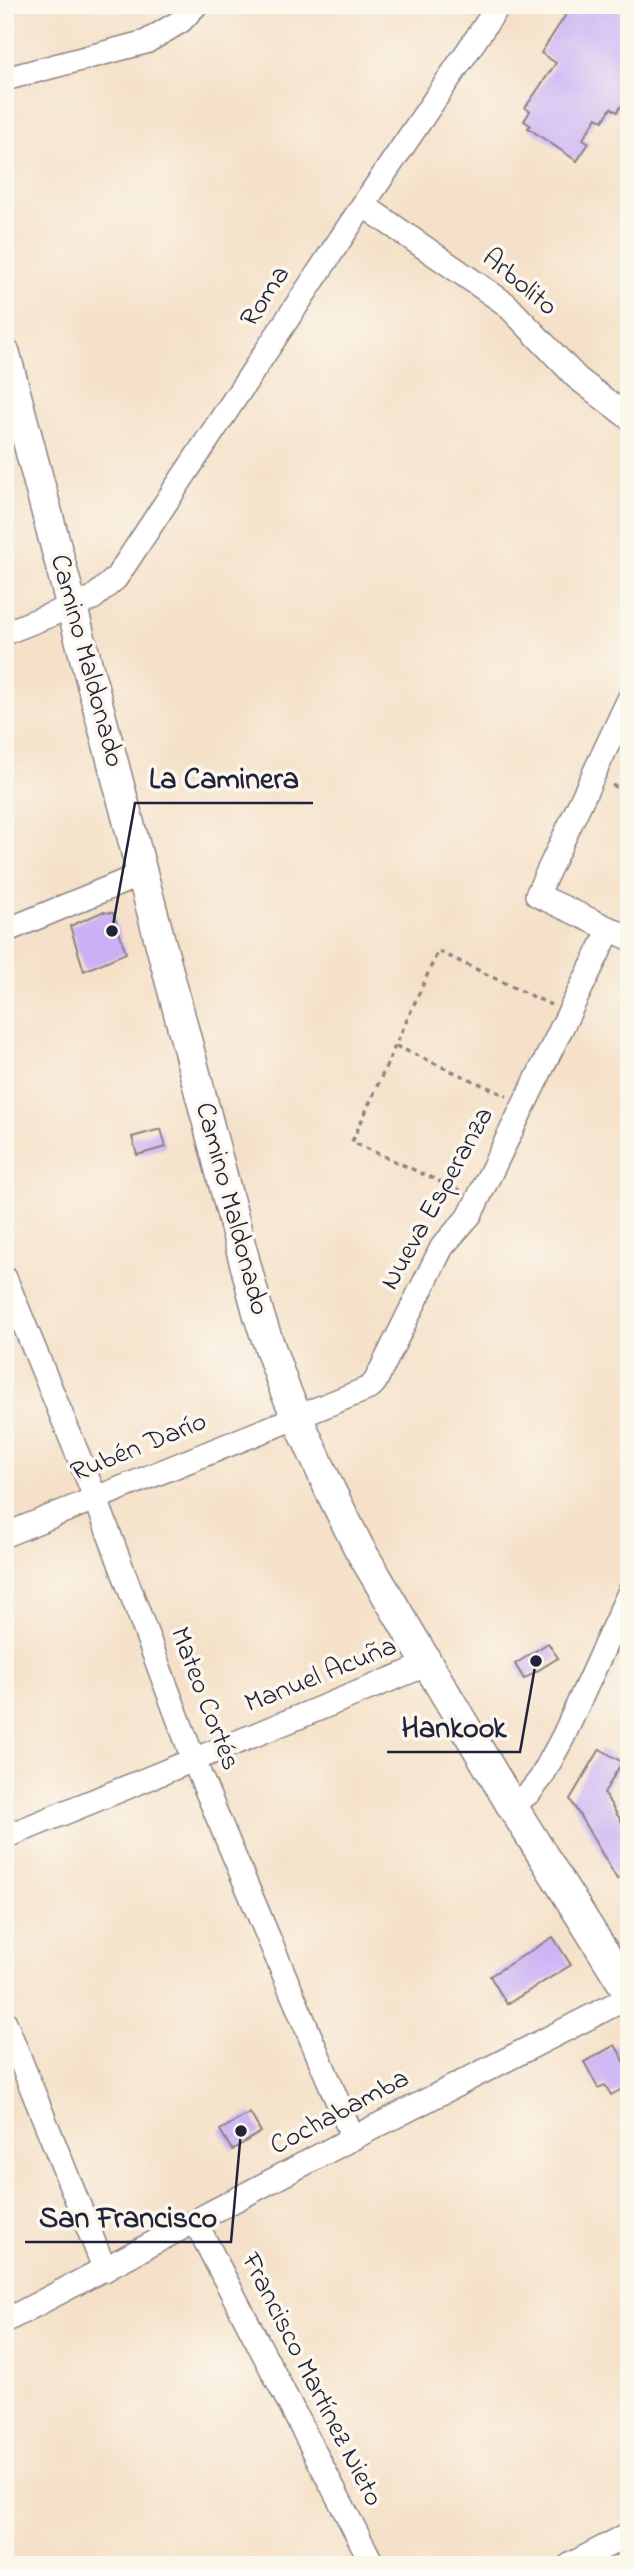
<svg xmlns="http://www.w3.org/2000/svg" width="634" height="2570" font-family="'Indie Flower',sans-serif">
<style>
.building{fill:#cab1f5}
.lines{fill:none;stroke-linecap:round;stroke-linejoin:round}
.minor-casing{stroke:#8c8282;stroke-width:26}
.major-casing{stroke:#8c8282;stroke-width:33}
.path{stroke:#8c8282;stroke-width:3.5;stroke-dasharray:5 5;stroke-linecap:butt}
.minor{stroke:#fff;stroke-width:23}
.major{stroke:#fff;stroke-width:30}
.labels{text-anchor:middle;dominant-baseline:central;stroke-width:7;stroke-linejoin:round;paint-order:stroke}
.street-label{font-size:28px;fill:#22223b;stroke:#fbf7ec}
.leader{fill:none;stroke:#22223b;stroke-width:2.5}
.callout-dot{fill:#22223b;stroke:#fbf7ec;stroke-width:2.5}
.callout-label{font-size:30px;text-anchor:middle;font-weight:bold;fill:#22223b;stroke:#fbf7ec;stroke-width:7;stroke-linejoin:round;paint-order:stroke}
</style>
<rect width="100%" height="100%" fill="#fbf7ec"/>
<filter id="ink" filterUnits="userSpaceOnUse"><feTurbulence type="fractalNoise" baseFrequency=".0143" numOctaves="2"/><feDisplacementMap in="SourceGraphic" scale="14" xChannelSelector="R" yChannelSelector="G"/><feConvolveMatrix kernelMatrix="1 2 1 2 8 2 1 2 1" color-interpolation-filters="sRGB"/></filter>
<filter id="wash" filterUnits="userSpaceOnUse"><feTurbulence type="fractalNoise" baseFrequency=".00686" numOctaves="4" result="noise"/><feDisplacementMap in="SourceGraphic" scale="28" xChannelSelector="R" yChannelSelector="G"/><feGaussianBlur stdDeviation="1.57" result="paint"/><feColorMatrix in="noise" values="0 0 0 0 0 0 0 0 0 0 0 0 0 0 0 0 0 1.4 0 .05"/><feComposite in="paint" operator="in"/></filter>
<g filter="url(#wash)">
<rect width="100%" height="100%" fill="#f5e1c9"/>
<g id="blocks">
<!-- building -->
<g class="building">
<path d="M572,5h43l14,16v74l-12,17 -6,-4 -8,13 -6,-4 -14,22 6,4 -12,18 -49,-33 2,-3 -6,-4 6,-10 -5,-3 31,-45 -15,-10z"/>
<path d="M102,912l11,1 13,40 -42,18 -14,-45z"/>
<path d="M161,1129l5,18 -29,8 -5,-18z"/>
<path d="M548,1643l10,15 -34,21 -9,-15z"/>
<path d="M600,1749l22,13 -18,31 25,41v37l-12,8 -47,-80z"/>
<path d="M553,1937l18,28 -64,39 -17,-28z"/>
<path d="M615,2045l14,24v16l-18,10 -6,-10 -7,3 -14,-26z"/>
<path d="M250,2113l11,19 -29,18 -12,-20z"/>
</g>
</g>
</g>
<g filter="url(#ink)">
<use href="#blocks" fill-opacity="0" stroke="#8c8282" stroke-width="2"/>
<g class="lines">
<defs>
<g id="minor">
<path d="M5,79l141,-37 35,-21 15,-16"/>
<path d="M363,205l143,99 71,74 52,40"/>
<path d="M5,633l88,-35 23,-20 247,-373 136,-200"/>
<path d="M629,699l-92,196 92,43"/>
<path d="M5,931l137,-57"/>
<path d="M5,1278l91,221 98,262 159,377"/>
<path d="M5,1535l364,-147 6,-6 67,-135 28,-32 140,-286"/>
<path d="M512,1806l18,-14 11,-14 22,-41 66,-144"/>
<path d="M5,1837l421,-172"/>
<path d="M5,2022l100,248"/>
<path d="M196,2223l177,342"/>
<path d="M5,2321l348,-183 276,-141"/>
<path d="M570,2565l59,-31"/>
</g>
<path id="major" d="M5,354l254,962 26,74 46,102 28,56 153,258 117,187"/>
</defs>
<!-- minor casing -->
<use href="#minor" class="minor-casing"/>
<!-- major casing -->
<use href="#major" class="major-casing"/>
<!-- path -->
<g class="path">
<path d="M612,785l17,8"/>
<path d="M396,1046l111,50"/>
<path d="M461,1191l-109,-49 86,-191 113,54"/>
</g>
<!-- minor -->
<use href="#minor" class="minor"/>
<!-- major -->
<use href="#major" class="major"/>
</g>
</g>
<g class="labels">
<!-- street labels -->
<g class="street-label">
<text transform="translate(519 283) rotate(40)">Arbolito</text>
<text transform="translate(266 297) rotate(-57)">Roma</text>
<text transform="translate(86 661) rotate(75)">Camino Maldonado</text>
<text transform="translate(438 1199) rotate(-61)">Nueva Esperanza</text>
<text transform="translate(231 1209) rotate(75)">Camino Maldonado</text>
<text transform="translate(139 1448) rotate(-22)">Rubén Darío</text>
<text transform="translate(321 1676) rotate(-22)">Manuel Acuña</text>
<text transform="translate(204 1699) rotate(69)">Mateo Cortés</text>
<text transform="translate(340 2113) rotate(-28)">Cochabamba</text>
<text transform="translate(311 2380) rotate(63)">Francisco Martínez Nieto</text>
</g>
</g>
<!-- callouts -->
<path class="leader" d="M112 931L135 803H313M536 1661L520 1752H387M241 2131L231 2242H25"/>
<g class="callout-dot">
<circle cx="112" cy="931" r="7"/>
<circle cx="536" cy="1661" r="7"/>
<circle cx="241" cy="2131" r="7"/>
</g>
<g class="callout-label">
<text x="224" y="788">La Caminera</text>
<text x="454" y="1737">Hankook</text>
<text x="128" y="2227">San Francisco</text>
</g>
<!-- margin -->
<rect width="634" height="2570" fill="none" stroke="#fbf7ec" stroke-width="28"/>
</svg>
